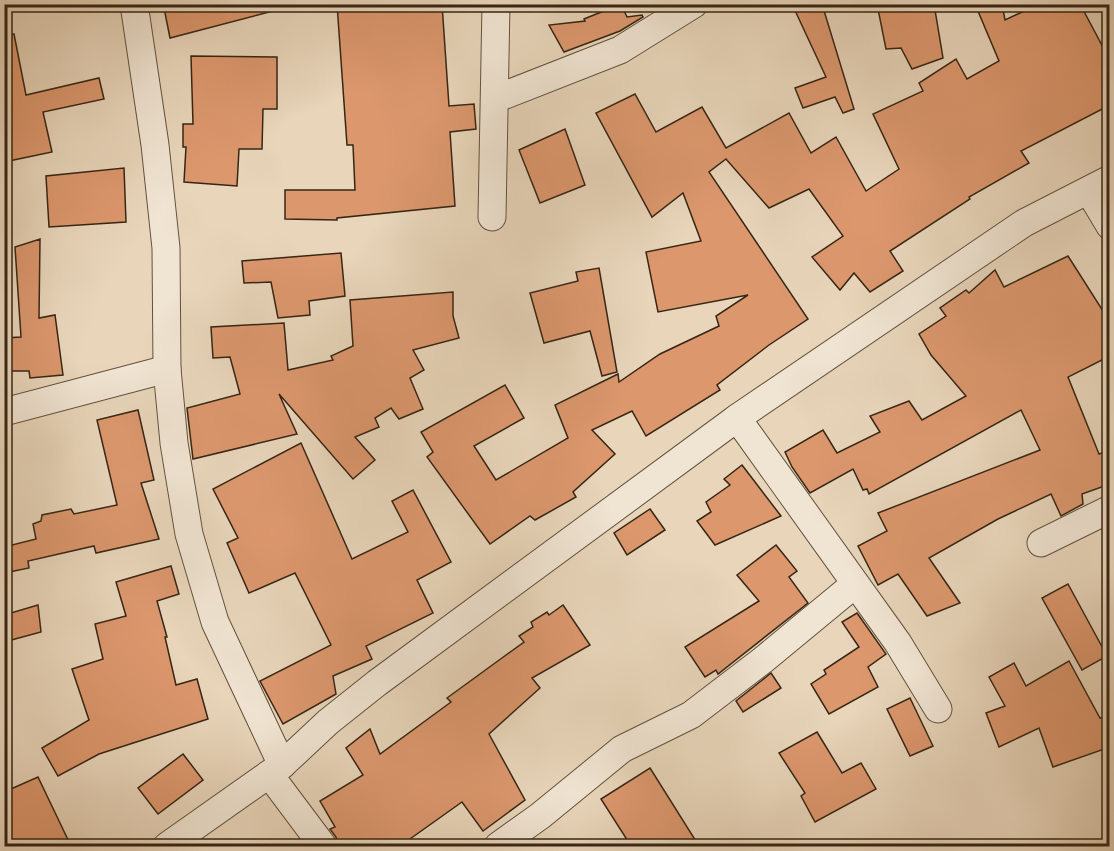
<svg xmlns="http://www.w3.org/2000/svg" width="1114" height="851" font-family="'Libre Bodoni',serif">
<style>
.building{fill:#dc976d;stroke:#362615;stroke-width:1.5}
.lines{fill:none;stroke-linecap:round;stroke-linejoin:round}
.minor-casing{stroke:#62523e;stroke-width:29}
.minor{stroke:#f0e4d2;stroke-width:27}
</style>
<rect width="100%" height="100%" fill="#e8d5ba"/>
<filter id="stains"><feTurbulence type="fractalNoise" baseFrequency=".00333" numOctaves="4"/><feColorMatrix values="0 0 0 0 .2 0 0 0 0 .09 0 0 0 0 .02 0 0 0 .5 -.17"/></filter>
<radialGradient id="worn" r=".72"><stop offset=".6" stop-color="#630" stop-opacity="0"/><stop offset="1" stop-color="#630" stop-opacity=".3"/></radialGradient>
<!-- building -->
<g class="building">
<path d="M177,4h95l1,7 -103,27 -6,-30z"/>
<path d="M337,4h105l7,102 25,-2 2,25 -26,3 5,74 -118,12v2l-52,-1v-29h70l-2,-45h-6z"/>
<path d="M621,4l6,13 15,-2 1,2 -23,14 -56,21 -15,-27 36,-4 -1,-2z"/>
<path d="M792,4h30l32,105 -11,4 -8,-16 -32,11 -8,-20 31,-11z"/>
<path d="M877,4h57l9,54 -31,11 -11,-21 -15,1z"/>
<path d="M975,4h27l3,16 34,-16h41l24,45 6,-2v58l-89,46 8,12 -60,34 1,2 -80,52 13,20 -33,21 -16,-19 -14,17 -28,-33 31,-21 -34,-47 -40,19 -43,-49 -17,13 99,147 -39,26 -52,40 3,5 -74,46 -14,-25 -40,19 23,24 -42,38 3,5 -41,23 -5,-4 -40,28 -63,-87 6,-5 -12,-20 84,-47 19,33 -50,28 22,34 72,-42 -13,-33 63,-31 1,8 41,-28 59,-28 -3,-10 32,-21 -90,17 -12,-60 55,-11 -18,-48 -31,24 -56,-104 39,-19 21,38 46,-25 24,41 63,-35 22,40 25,-16 30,54 33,-22 -26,-55 50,-23 -4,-8 37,-24 11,20 32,-18z"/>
<path d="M14,34l12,61 73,-17 5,21 -61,13 9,40 -48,10v-127z"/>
<path d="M191,56l86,1v52h-14l-1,40h-23l-2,37 -53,-4 2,-35h-3v-23h10z"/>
<path d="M565,129l20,56 -45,18 -21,-53z"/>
<path d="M124,168l2,54 -77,5 -3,-51z"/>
<path d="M40,239l-1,79 16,-3 8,60 -33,3 -1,-7h-25v-33l17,-1 -6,-90z"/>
<path d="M341,253l4,43 -36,5 1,14 -32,3 -7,-36 -27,1 -2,-22z"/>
<path d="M1068,256l42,66v34l-42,21 31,77 11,-4v34l-28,10 1,10 -22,12 -10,-22 -53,25 -69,39 31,45 -33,13 -29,-42 -20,11 -20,-39 29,-15 -9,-18 162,-63 -19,-40 -152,84 -2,-5 -4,1 -10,-21 -43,24 -18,-26 -7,-15 38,-22 14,23 43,-21 -10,-16 39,-15 13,19 44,-24 -35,-41 -12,-21 27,-18 -6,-8 26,-18 3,3 26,-23 9,17z"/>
<path d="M599,268l18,104 -15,4 -12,-45 -46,12 -14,-50 48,-12 -2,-9z"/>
<path d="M453,292v24l6,22 -46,12 11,20 -14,8 13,31 -24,10 -8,-11 -16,10 4,9 -24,10 20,23 -22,19 -74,-85 18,40 -104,25 -6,-51 53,-14 -10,-37 -17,1 -2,-31 73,-4 4,47 45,-10 -2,-4 22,-10 -3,-46z"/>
<path d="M138,410l16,70 -13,3 18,56 -63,14 -2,-7 -66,15 1,7 -25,5v-26l32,-8 -3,-15 8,-3 1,-6 29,-6 3,5 43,-9 -20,-85z"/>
<path d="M301,443l51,116 56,-27 -16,-31 21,-11 38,72 -34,18 16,33 -67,33 6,13 -39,17 3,18 -53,30 -23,-43 71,-36 -36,-72 -46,20 -22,-50 11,-5 -25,-49z"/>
<path d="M742,465l39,51 -66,29 -18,-24 14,-9 -5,-10 24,-17 -6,-6z"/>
<path d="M650,509l15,21 -38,25 -13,-22z"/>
<path d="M776,545l21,26 -8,6 19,26 -90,71 -2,-4 -11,7 -20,-30 74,-46 -22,-26z"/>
<path d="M171,566l8,28 -22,7 10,36h-2l11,48 21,-6 11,40 -109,35 -41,22 -16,-28 47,-28 -17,-51 31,-10 -8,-35 31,-8 -10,-34z"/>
<path d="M1068,584l39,72 -25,14 -40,-72z"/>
<path d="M38,605l3,27 -37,10v-27z"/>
<path d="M563,605l27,40 -58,33 8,10 -51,46 36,66 -42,31 -21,-29 -62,44h-62l-2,-9 -6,-8 5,-2 -15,-26 43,-26 -17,-27 24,-19 10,25 71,-52 -4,-4 77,-56 -5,-6 14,-9 -2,-5 16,-10 2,3z"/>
<path d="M857,613l29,41 -18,13 10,20 -49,27 -18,-30 15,-10 -2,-4 35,-23 -17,-25z"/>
<path d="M1069,661l31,57 10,-3v32l-57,20 -14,-39 -40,19 -13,-34 19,-7 -16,-29 25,-14 12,23z"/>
<path d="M771,673l10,15 -38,24 -7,-11z"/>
<path d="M910,698l23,48 -23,10 -23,-47z"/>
<path d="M817,732l25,41 19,-10 15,26 -61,33 -14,-26 4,-3 -26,-40z"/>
<path d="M183,754l20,26 -45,34 -20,-26z"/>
<path d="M650,768l49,78h-68l-30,-47z"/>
<path d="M38,777l33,69h-56l-11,-22v-32z"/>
</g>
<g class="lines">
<defs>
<g id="minor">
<path d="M134,4l21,141 11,103 1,121 7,74 15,91 26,88 67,143"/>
<path d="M495,99l125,-49 74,-46"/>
<path d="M1089,191l21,35"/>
<path d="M492,217l4,-213"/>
<path d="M4,412l163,-43"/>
<path d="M737,418l161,225 40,66"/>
<path d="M1041,543l69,-34"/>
<path d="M269,774l54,72"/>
<path d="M167,846l115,-81 46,-43 49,-39 360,-265 287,-195 86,-44"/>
<path d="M498,846l42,-30 82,-67 69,-34 72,-55 92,-76"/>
</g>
</defs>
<!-- minor casing -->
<use href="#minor" class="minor-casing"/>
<!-- minor -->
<use href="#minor" class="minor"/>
</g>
<!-- margin -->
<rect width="1114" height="851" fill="none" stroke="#e8d5ba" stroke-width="24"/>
<rect x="6" y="6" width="1102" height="839" fill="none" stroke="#362615" stroke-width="3"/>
<rect x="12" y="12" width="1090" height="827" fill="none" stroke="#362615" stroke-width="1.5"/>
<rect width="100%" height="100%" filter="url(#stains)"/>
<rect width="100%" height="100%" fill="url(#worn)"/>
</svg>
